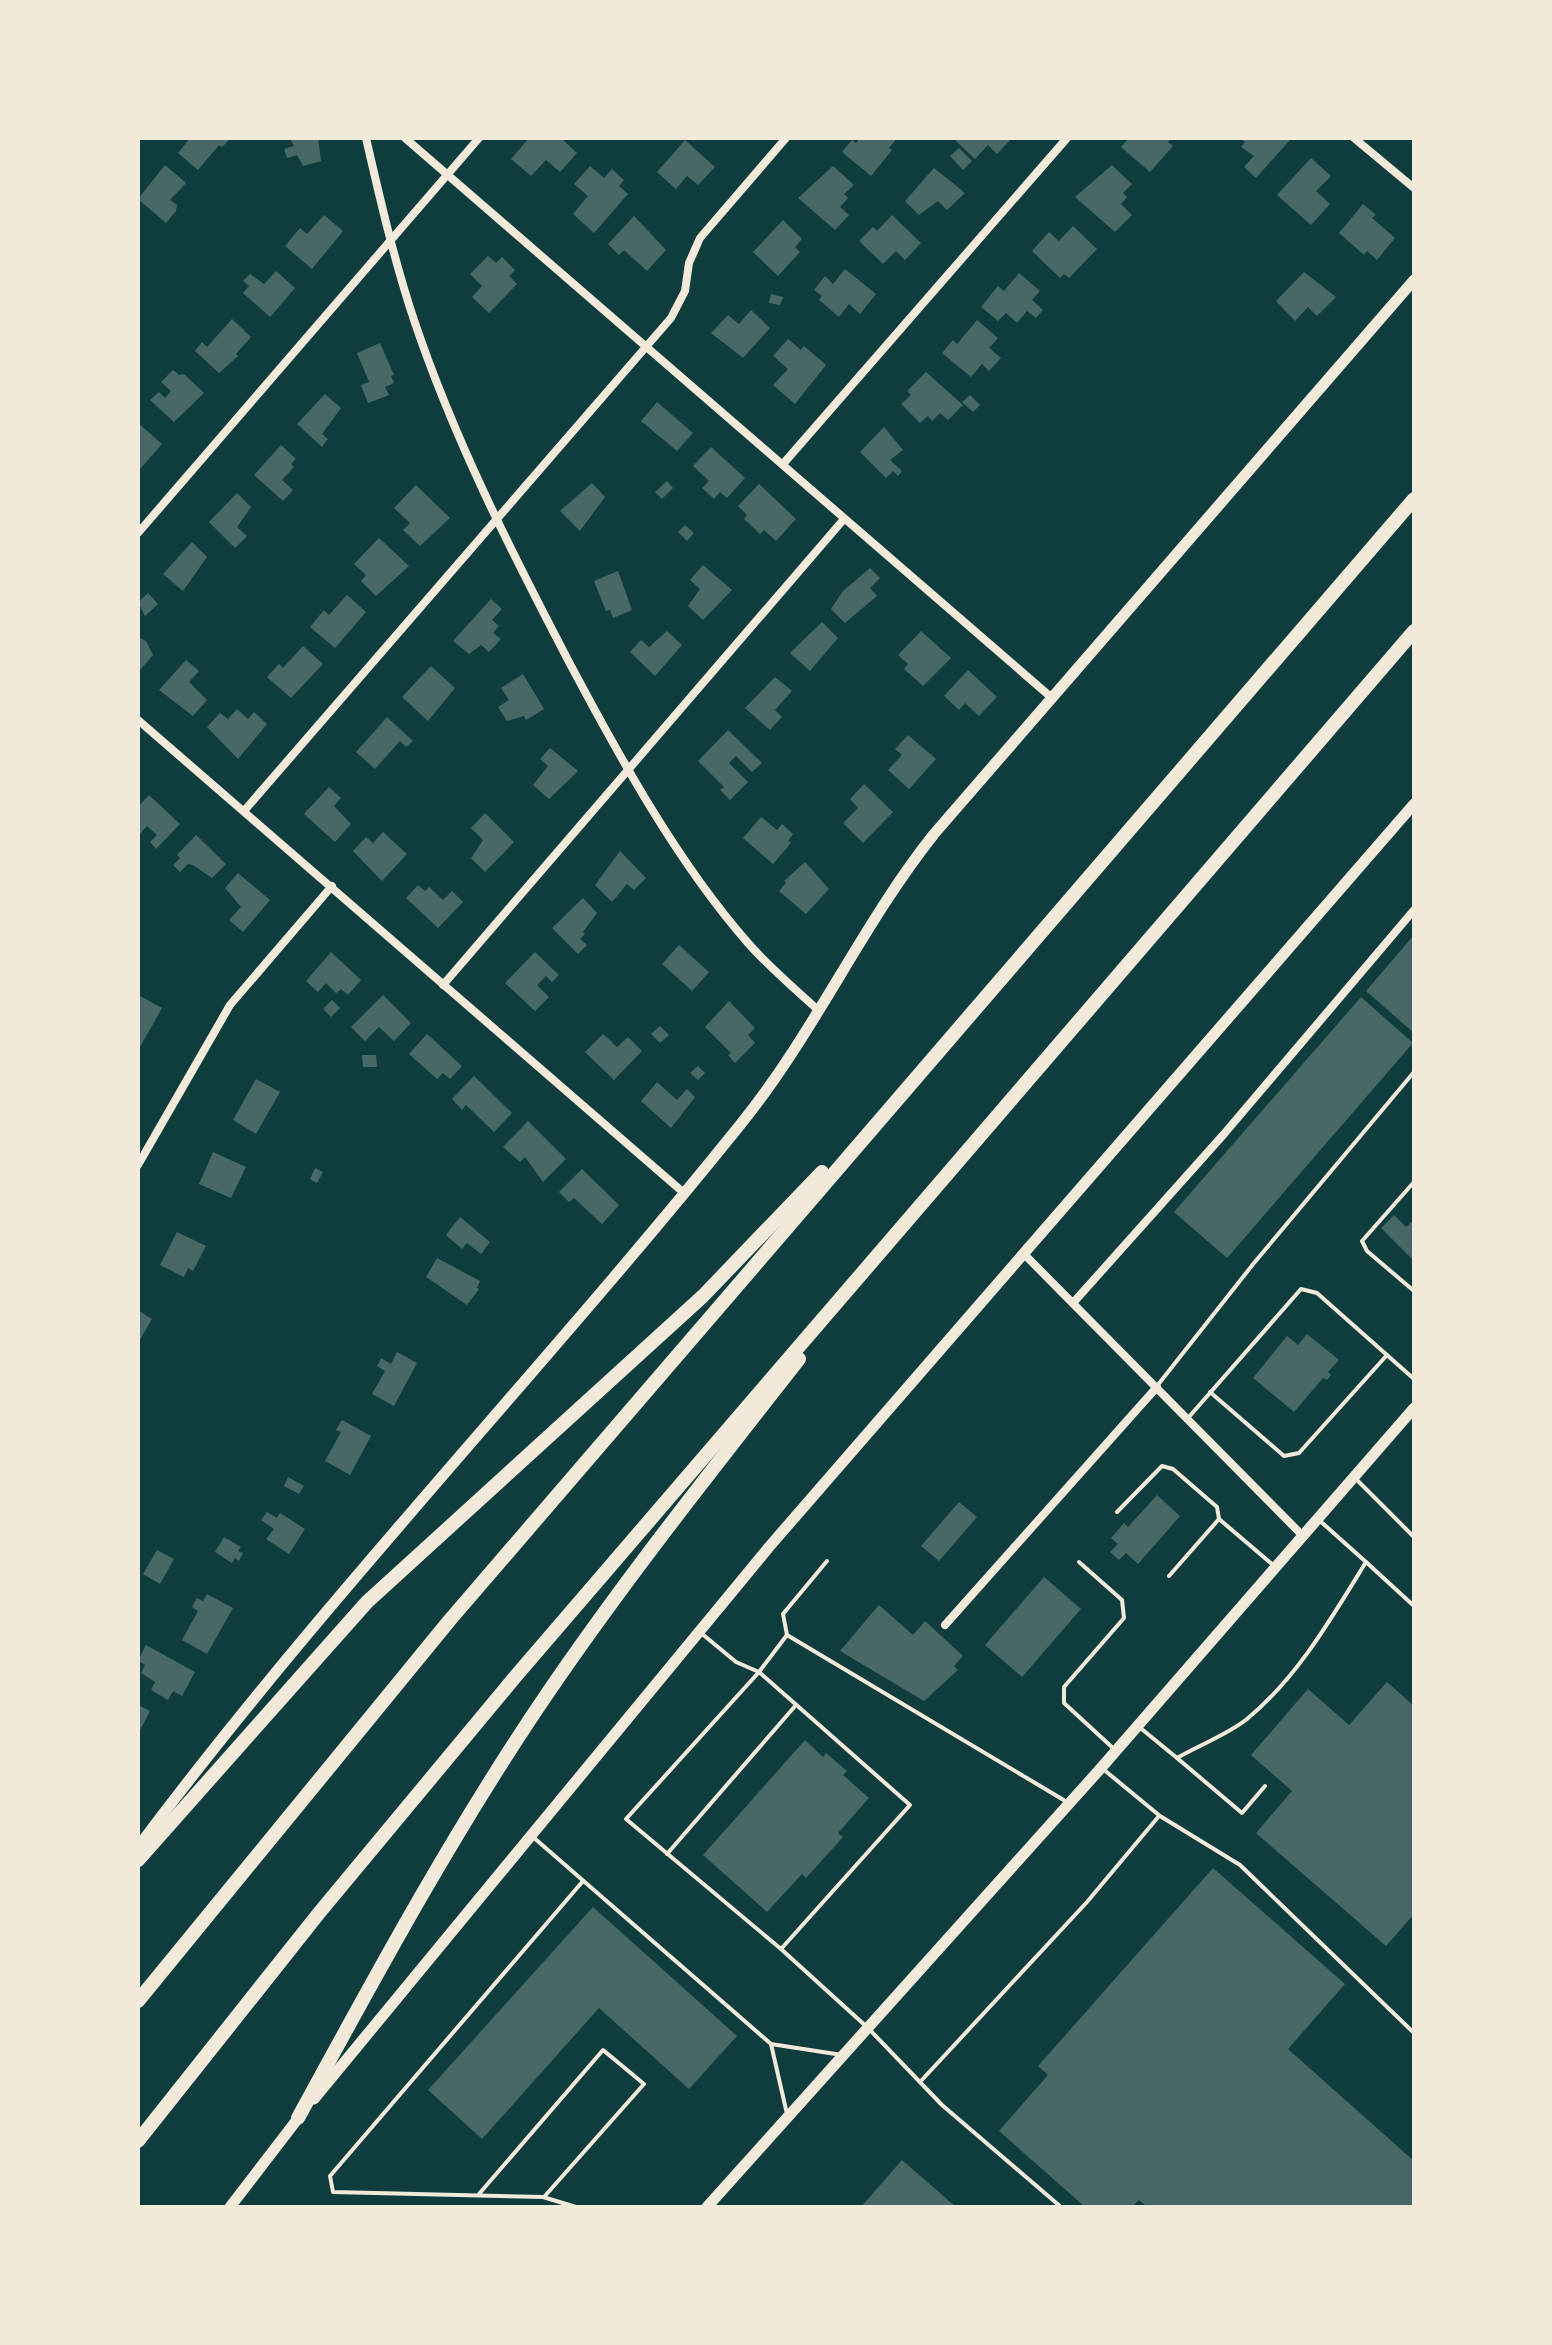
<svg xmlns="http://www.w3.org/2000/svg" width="1552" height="2345" font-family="'Exo 2',sans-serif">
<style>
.building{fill:#486865}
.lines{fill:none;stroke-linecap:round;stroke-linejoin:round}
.service{stroke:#f1e9da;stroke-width:4}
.minor{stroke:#f1e9da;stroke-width:8}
.secondary{stroke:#f1e9da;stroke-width:11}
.motorway{stroke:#f1e9da;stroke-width:14}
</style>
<rect width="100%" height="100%" fill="#0f3d3e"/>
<!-- building -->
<g class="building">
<path d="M190,138h41l-9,9 -3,-2 -21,25 -20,-17z"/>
<path d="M290,138h28l3,23 -18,5 -6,-11 -10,3 -3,-9 10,-3z"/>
<path d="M529,138h32l16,15 -17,19 -14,-12 -15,16 -20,-17z"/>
<path d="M860,138h37l-8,10 3,2 -21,26 -29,-24 10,-12 4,3z"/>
<path d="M958,138h54l-15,16 -9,-9 -13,14 -19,-18z"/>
<path d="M1129,138h43l-4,4 5,4 -23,26 -29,-25z"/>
<path d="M1240,138h47l3,2 -34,38 -12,-11 10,-11 -13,-9 4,-5z"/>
<path d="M685,140l30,27 -17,18 -11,-9 -11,13 -19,-17z"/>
<path d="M959,148l13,13 -9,9 -13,-14z"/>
<path d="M1311,158l20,18 -15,15 14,13 -19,21 -34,-30z"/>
<path d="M165,165l21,18 -16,17 7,5 -1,6 -10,12 -28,-24z"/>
<path d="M1112,165l20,19 -9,9 4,4 -6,7 11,11 -17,17 -40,-35z"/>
<path d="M590,166l14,12 8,-9 12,11 -5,6 9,8 -34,39 -21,-19 15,-18 -14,-12z"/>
<path d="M833,166l21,19 -10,9 4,4 -8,9 9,8 -14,15 -37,-32z"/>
<path d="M934,168l31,25 -18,17 -9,-9 -19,14 -14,-14z"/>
<path d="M1363,204l13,11 -4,3 23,20 -18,22 -10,-9 -3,4 -25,-22z"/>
<path d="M324,215l19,16 -31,38 -27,-23 15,-18 7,6z"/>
<path d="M892,215l29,28 -16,17 -9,-9 -13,13 -24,-23 14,-14 4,4z"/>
<path d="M634,216l32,34 -19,21 -23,-21 -5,5 -11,-11z"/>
<path d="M783,220l19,19 -7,8 5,5 -22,24 -25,-24z"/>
<path d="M1073,226l24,23 -28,29 -5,-4 -4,4 -28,-27 17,-19 10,9z"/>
<path d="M488,256l8,7 6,-6 13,13 -6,6 8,8 -28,29 -17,-16 10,-11 -12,-12z"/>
<path d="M845,269l31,25 -16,20 -11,-10 -10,13 -20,-17 3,-4 -8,-6 11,-14 8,8z"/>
<path d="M276,271l19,17 -25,29 -27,-24 6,-7 -6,-5 7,-7 14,10z"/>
<path d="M1304,272l32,25 -19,19 -9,-9 -13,14 -19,-20z"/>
<path d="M1019,273l21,18 -8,9 11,10 -7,8 -9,-7 -10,12 -11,-10 -8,8 -17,-14 17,-21 6,5z"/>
<path d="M771,294l12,3 -3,8 -11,-2z"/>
<path d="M751,310l19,18 -27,30 -32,-25 17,-18 11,9z"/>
<path d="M232,319l19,18 -15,17 2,2 -19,17 -24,-22 7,-9 5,5z"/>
<path d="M977,320l21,18 -9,10 12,10 -12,13 -7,-7 -11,13 -29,-24 11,-13 4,4z"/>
<path d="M788,339l13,11 3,-4 22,19 -31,39 -22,-19 15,-16 -15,-13z"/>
<path d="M380,343l14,32 -3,1 3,7 -9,4 4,8 -21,8 -7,-18 8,-3 -12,-29z"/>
<path d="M173,370l6,5 5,-1 20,19 -30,29 -24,-22 9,-8 6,6 6,-7 -10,-9z"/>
<path d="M926,372l37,33 -15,15 -8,-7 -8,8 -4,-5 -8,7 -19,-19 10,-9 -4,-4z"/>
<path d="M325,394l16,14 -19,26 6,5 -6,8 -25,-23z"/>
<path d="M970,395l10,10 -7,7 -11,-10z"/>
<path d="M657,402l36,31 -16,18 -36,-30z"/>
<path d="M138,423l24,21 -22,25 -2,-2z"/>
<path d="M884,427l19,23 -13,10 12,11 -4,5 -5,-5 -7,7 -26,-26z"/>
<path d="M281,445l15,14 -5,5 3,3 -12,13 11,10 -10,11 -29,-26z"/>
<path d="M711,447l34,31 -18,20 -7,-6 -6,7 -12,-11 7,-7 -16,-15z"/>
<path d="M667,481l6,7 -11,11 -7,-7z"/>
<path d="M592,483l13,14 -25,34 -20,-20z"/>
<path d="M759,484l37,35 -20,22 -12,-11 -4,4 -16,-15 3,-4 -9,-9z"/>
<path d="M416,485l34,33 -30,28 -17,-16 7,-7 -16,-15z"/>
<path d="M237,493l14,14 -14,20 10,9 -12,12 -26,-26z"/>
<path d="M685,525l9,8 -7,8 -9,-9z"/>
<path d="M379,538l30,28 -33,30 -15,-15 5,-6 -12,-11z"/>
<path d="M192,542l15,15 -24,34 -20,-17z"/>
<path d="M703,565l29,25 -29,30 -15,-14 12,-17 -10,-9z"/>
<path d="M870,568l10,10 -10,10 7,8 -32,27 -14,-14 12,-18z"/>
<path d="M618,571l14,39 -19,8 -3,-8 -4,1 -12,-30z"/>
<path d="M148,593l10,11 -13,12 -7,-14z"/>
<path d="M347,595l19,17 -31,36 -25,-21 14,-17 5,5z"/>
<path d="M491,599l11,10 -10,11 7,6 -6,7 8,6 -12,13 -8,-7 -12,9 -16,-13z"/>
<path d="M822,622l16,16 -28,33 -20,-18z"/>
<path d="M667,631l15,14 -27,31 -25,-24 11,-12 8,7z"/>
<path d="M921,631l30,27 -28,28 -19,-17 4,-5 -10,-9z"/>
<path d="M138,637l8,4 7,14 -13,15z"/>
<path d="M303,646l20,18 -32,34 -24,-21 12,-13 4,4z"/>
<path d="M186,660l13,11 -10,11 18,18 -14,16 -34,-26z"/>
<path d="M431,666l24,22 -27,33 -26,-24z"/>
<path d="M968,670l29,27 -18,19 -14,-13 -6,7 -15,-14z"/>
<path d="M523,674l21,35 -18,11 -2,-4 -17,5 -9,-14 11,-7 -8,-12z"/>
<path d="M775,677l17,14 -17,19 7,7 -12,13 -25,-22z"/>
<path d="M237,709l11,10 6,-7 13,12 -29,35 -31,-32 13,-14 8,6z"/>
<path d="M387,717l26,24 -7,6 -6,-6 -25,28 -19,-17z"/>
<path d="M728,730l34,33 -10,9 -16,-16 -7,7 19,19 -18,18 -10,-10 4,-3 -26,-26z"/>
<path d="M908,735l28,24 -27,30 -21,-19 14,-15 -7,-6z"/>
<path d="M550,748l28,23 -29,28 -16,-14 15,-19 -8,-7z"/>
<path d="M864,784l29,28 -30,31 -20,-20 15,-15 -8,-9z"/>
<path d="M329,787l12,11 -7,8 17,18 -16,18 -31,-28z"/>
<path d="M149,795l31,29 -24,25 -6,-7 7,-7 -10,-9 -9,10v-29z"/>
<path d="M485,813l29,29 -29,30 -14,-14 12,-18 -12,-12z"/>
<path d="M761,817l16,13 5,-6 11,10 -5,7 3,2 -18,21 -30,-26z"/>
<path d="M383,832l24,22 -25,27 -29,-30 13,-14 7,6z"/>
<path d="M196,835l30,29 -14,14 -19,-13 -5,-1 -8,8 -7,-7 7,-7 -3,-3z"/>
<path d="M620,851l26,27 -12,12 -7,-6 -15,18 -17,-17z"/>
<path d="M805,862l24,27 -23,25 -27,-23 7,-8 -2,-2z"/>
<path d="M238,873l32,27 -27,32 -14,-12 12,-13 -16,-19z"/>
<path d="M418,885l7,6 4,-4 14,13 9,-9 11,11 -25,26 -32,-30z"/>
<path d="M583,898l14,15 -14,19 2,2 -5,5 7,6 -9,9 -26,-26z"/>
<path d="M1414,935v98l-48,-42z"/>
<path d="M679,945l30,27 -17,19 -30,-27z"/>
<path d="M331,952l30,28 -13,15 -7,-6 -5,4 -10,-10 -8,9 -12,-11z"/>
<path d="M535,952l24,23 -7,7 -6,-6 -9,9 12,12 -14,14 -30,-28z"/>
<path d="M138,995l24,13 -22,39 -2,-1z"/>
<path d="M383,995l28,28 -17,18 -15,-14 -14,14 -14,-14z"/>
<path d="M1361,997l52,46 -186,215 -53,-46z"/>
<path d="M332,1000l8,8 -9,9 -8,-8z"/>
<path d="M729,1001l26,27 -7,7 7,8 -20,20 -7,-8 3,-2 -26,-26z"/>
<path d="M660,1026l9,9 -9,8 -9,-9z"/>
<path d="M427,1034l35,32 -12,13 -7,-6 -6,6 -28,-25z"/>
<path d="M603,1034l14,13 11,-10 14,14 -28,29 -29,-28z"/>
<path d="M362,1055h14l1,12h-14z"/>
<path d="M698,1066l7,7 -7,7 -8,-7z"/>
<path d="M474,1076l38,37 -18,19 -28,-27 -4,5 -10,-11z"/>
<path d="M256,1079l24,13 -24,42 -23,-14z"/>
<path d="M657,1082l20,18 10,-11 8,8 -24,31 -30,-27z"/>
<path d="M528,1121l38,38 -23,23 -18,-25 -5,5 -17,-15z"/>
<path d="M213,1152l33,15 -15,31 -32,-14z"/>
<path d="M315,1168l8,4 -6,11 -7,-4z"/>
<path d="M582,1169l37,36 -17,19 -28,-26 -5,4 -10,-10z"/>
<path d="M1394,1215l12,12 8,-7v41l-33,-33z"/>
<path d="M460,1217l30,25 -9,12 -14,-11 -5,6 -16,-14z"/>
<path d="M177,1232l29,14 -13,25 -5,-3 -4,9 -24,-12z"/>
<path d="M437,1258l43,23 -3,7 2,1 -12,16 -41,-28z"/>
<path d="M138,1310l14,9 -14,24z"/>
<path d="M1307,1334l32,26 -11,12 3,3 -4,5 -4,-2 -29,34 -41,-34 34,-42 11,9z"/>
<path d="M397,1352l20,11 -23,43 -22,-12 13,-23 -8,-5 4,-8 10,6z"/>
<path d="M342,1420l29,16 -21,39 -25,-14 16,-29 -5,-2z"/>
<path d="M288,1477l16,9 -5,8 -15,-8z"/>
<path d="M1157,1495l23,21 -42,48 -12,-11 -7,7 -9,-8 8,-8 -7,-6 13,-15 4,4z"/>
<path d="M959,1502l18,15 -38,44 -18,-15z"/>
<path d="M267,1512l10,6 3,-5 25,16 -16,25 -23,-15 8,-10 -13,-9z"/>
<path d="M224,1537l17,10 -3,4 5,2 -4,8 -4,-3 -3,5 -17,-11z"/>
<path d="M157,1550l17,9 -14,25 -17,-10z"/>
<path d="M1044,1577l37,32 -59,68 -37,-32z"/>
<path d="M207,1594l26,14 -26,46 -25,-14 16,-29 -6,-4 5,-9 6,3z"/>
<path d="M879,1605l34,30 12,-14 38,35 -9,10 4,4 -34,31 -84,-50z"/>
<path d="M146,1645l49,27 -13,24 -9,-5 -5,9 -17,-10 4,-8 -14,-9 4,-8 -7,-4z"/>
<path d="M1387,1682l27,24v208l-28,32 -130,-113 36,-42 -41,-36 57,-66 41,36z"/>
<path d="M138,1705l12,6 -12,23z"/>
<path d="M805,1740l18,17 3,-4 21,18 -4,4 26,23 -31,35 5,4 -37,41 -4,-4 -35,38 -64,-57z"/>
<path d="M1213,1868l132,116 -57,65 126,112v46h-267l-8,-7 -7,7h-47l-86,-76 49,-56 -10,-9z"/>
<path d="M593,1907l144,129 -48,53 -90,-81 -117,131 -54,-49z"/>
<path d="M902,2160l54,47h-95z"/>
</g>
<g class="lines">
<!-- service -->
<g class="service">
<path d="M1414,1182l-52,59 5,10 47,40"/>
<path d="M1157,1386l97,-123 160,-191"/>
<path d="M1210,1392l74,64 15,-3 88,-98"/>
<path d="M1188,1418l113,-129 16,4 97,86"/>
<path d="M1355,1478l59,59"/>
<path d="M1117,1512l45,-46 11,3 44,38 2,12 54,46"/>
<path d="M1079,1562l43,38 2,18 -60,69v16l50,46"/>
<path d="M1366,1562l48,44"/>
<path d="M1169,1576l50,-57"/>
<path d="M701,1633l35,29 23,10 151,133 -129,144 -155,-130 133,-147 28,-37 280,167"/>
<path d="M787,1635l-4,-21 44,-53"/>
<path d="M1138,1726l39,32c22,-13 50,-23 70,-39 51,-42 85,-102 119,-157l-47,-42"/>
<path d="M1177,1758l65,55 23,-27"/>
<path d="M1103,1769l57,47 80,49 174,168"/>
<path d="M533,1837l238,207 71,11"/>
<path d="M667,1854l129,-149"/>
<path d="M781,1949l87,79 74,77 119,102"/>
<path d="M771,2044l16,70"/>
<path d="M920,2082l167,-180 72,-86"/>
<path d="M479,2194l124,-144 41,34 -100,113"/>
<path d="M576,2207l-33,-10 -210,-5 -3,-16 253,-295"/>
</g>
<!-- minor -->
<g class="minor">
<path d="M366,138c14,61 28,122 48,182 40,119 97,231 155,342 50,94 108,200 179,281 21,24 46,45 70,67"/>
<path d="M405,138l647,560"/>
<path d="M1354,138l60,50"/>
<path d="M783,464l284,-326"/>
<path d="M138,533l341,-395"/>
<path d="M138,720l546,473"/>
<path d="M244,811l427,-493 14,-27 4,-28 11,-25 86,-100"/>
<path d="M443,985l401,-466"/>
<path d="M138,1165l92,-160 102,-119"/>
<path d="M1025,1255l277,280"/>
<path d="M1073,1303l151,-169 190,-224"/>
<path d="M945,1625l212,-238"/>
</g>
<!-- secondary -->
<g class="secondary">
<path d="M138,1847c188,-251 406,-478 602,-722 74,-91 121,-199 194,-291l480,-554"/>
<path d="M314,2099l455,-552 645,-743"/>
<path d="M230,2207l73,-95"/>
<path d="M707,2207l394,-439 313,-360"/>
</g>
<!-- motorway -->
<g class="motorway">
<path d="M138,1860l229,-258 336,-306 119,-124"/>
<path d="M138,2001l311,-380 965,-1122"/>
<path d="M298,2118c78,-143 157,-289 249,-424 79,-116 166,-225 252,-335"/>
<path d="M138,2141l181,-228 196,-236 899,-1046"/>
</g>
</g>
<!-- border -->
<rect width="1552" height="2345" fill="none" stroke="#f1e9da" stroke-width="280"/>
</svg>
